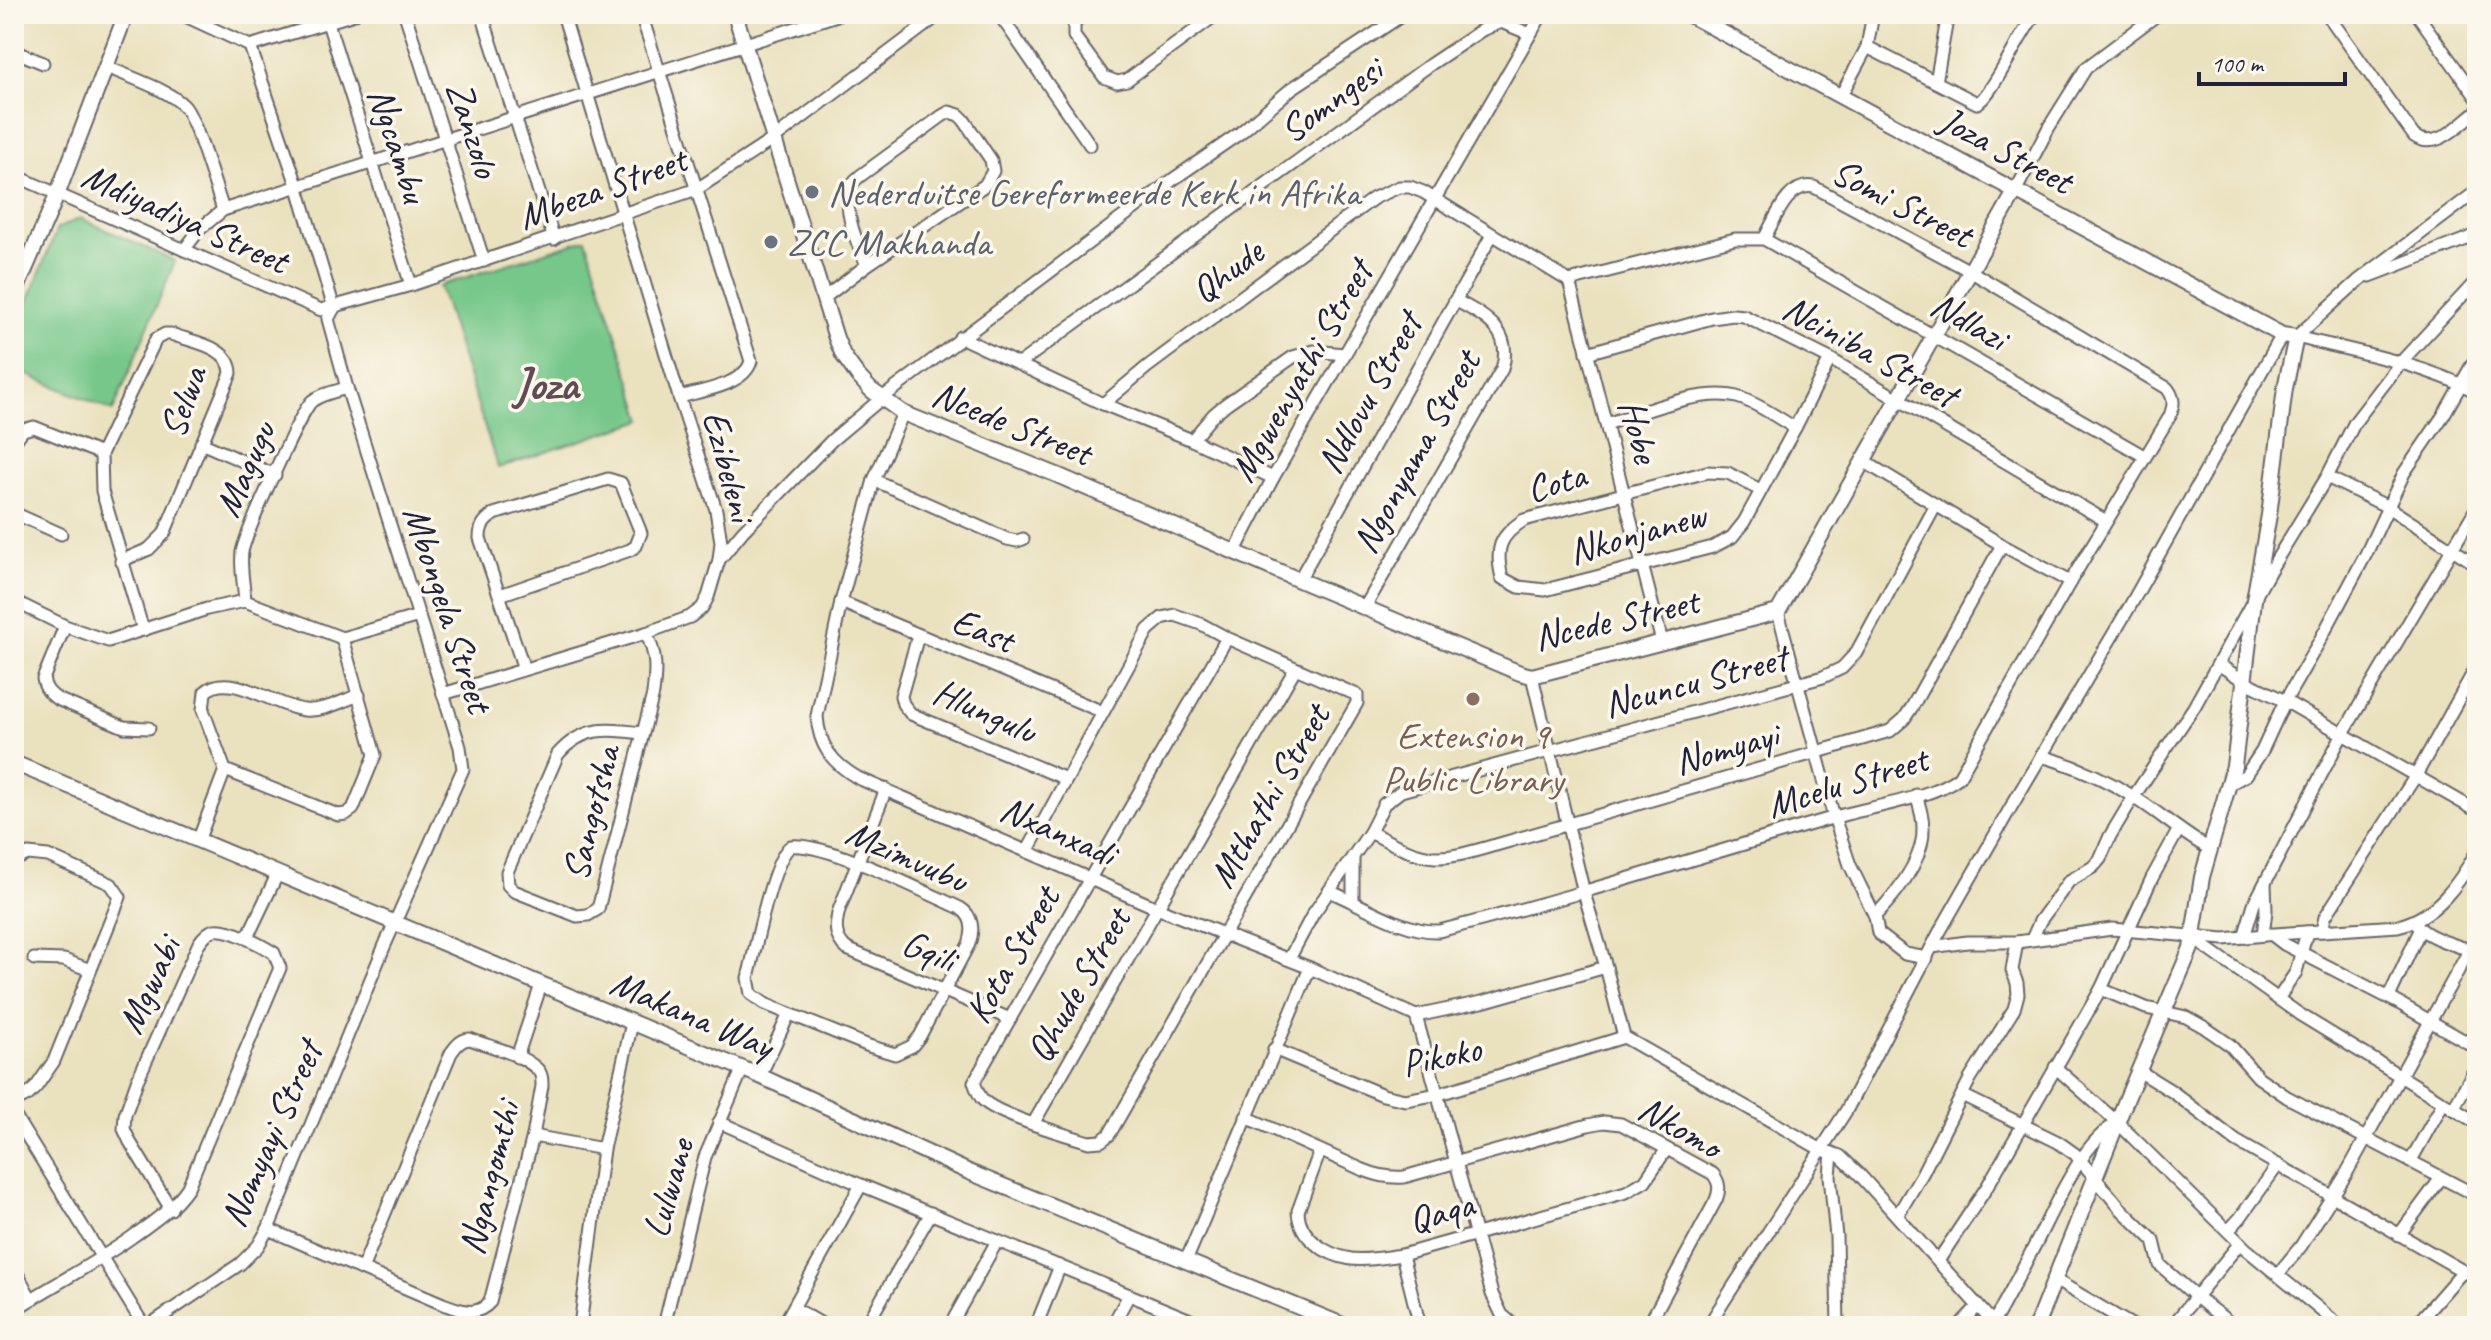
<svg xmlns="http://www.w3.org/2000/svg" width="2491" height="1340" font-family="Caveat,sans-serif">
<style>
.green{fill:#76c789;stroke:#4c7462;stroke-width:2}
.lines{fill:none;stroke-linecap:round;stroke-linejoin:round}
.minor-casing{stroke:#686569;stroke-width:15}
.tertiary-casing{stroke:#686569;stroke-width:18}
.minor{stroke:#fff;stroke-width:11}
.tertiary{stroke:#fff;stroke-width:14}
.worship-dot{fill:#6b7280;stroke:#fbf7ec;stroke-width:3}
.education-dot{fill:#8d6e63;stroke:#fbf7ec;stroke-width:3}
.labels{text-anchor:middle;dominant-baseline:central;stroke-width:7;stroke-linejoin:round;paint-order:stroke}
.street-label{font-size:38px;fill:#22223b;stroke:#fbf7ec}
.worship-label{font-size:38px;fill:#5b616d;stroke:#fbf7ec;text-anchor:start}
.education-label{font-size:38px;fill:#785e54;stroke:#fbf7ec}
.district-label{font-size:46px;font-weight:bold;fill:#624b52;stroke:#fbf7ec}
</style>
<rect width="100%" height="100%" fill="#fbf7ec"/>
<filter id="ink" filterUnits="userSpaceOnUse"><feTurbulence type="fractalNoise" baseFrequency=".0125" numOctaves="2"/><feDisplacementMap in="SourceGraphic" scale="16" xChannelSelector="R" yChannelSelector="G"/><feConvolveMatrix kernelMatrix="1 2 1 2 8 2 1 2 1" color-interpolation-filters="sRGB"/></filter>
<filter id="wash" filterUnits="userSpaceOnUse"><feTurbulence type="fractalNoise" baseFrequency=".006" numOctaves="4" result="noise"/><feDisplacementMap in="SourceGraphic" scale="32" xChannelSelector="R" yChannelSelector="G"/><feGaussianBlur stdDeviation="1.8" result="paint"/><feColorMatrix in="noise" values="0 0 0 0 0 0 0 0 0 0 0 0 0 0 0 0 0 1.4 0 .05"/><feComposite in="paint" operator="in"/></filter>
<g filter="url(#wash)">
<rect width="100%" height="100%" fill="#eae1be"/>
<!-- green -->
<g class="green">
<path d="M80,218l95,43 -62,150 -99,-42v-32l43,-108z"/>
<path d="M586,239l57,181 -145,48 -59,-182z"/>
</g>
</g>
<g filter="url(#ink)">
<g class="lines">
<defs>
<g id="minor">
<path d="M181,14l69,32 48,142 36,120"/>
<path d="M405,14l79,247"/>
<path d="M482,14l72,225"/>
<path d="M641,14l110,347c-6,24 -50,30 -72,36"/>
<path d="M999,14l91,131"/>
<path d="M1083,14l-9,10v12l30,41 13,5 10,-2 90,-66"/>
<path d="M2327,14l87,122c22,16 46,-12 63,-25"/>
<path d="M2417,14l60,84"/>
<path d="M328,23l83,262"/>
<path d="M250,46l104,-32"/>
<path d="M1867,47l110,56c15,-6 43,-71 59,-89"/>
<path d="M14,51l29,12"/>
<path d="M107,67c22,10 60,22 77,39 12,13 32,83 39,104"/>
<path d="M1936,82l12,-68"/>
<path d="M1840,97l27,-50 6,-33"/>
<path d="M14,175l307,135 90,-25 286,-96 78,-51 165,-124"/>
<path d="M2015,192l34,-65 37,-59 72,-54"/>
<path d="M184,250l16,-21 23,-19 617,-196"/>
<path d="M14,253l15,7"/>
<path d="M2370,276l107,-41"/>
<path d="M1569,281l93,361"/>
<path d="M824,298l43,-33 118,-80 8,-14 -2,-11 -27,-40 -5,-5 -10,-3 -7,4 -82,60c-5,4 -10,9 -11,15 -5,21 9,55 18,74"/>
<path d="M960,337l143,67 89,36 81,38"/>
<path d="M2296,337l62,-56 119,-90"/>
<path d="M2296,337c61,15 124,26 181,55"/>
<path d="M1587,353l125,-35 21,-3 11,1 86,43 276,162"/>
<path d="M1020,363l411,-299 51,-34 19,-8 29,12"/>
<path d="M1103,404l44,-37 227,-169 25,-11h11l13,5 146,89 166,-42h29l380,217"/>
<path d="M903,413l-29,67 -33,122 -24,114c2,30 15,47 41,62l299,130 153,60 106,48 66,-14 124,-35"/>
<path d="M1606,424c36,-11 98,-38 134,-26 19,6 38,20 55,30"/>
<path d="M1192,440l21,-25 13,-11 67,-47 21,-6 30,3"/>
<path d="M14,442l9,-12 11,-3 67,27"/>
<path d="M201,443l74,32"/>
<path d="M1865,462l137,83 68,37"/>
<path d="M2327,477l59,29 91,59"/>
<path d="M874,480l133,59 10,2 6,-2"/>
<path d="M1760,490l-32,-17 -21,-1 -183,48c-25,16 -29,29 -22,58l17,9 26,3 168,-43 19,-10 12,-15 51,-94 35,-69"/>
<path d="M14,513l47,21"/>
<path d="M1235,551l38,-73 269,-464"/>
<path d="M719,560l24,-29 89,-91 50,-42 293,-220 65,-45 51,-44 113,-75"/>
<path d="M121,561l28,-12 15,-15 67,-161c-1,-27 -39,-31 -60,-39h-6l-9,5 -55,115 1,37 41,139"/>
<path d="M1299,580l193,-345"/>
<path d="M500,595l130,-45 6,-4 5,-13 -20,-50 -13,-4 -114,35c-10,7 -14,12 -14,24l44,131"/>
<path d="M14,601l51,25 43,15 99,-32 38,-8 97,37 77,-22"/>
<path d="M245,601c-1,-16 -5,-33 -3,-49 3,-17 59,-142 70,-151 9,-7 24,-10 35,-13"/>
<path d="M841,602l262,110"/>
<path d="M1365,607l137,-238c12,-39 -18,-53 -47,-69"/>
<path d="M1778,612l56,205 16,48 25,51 3,17 27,21 22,4"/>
<path d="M65,626l-22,53c2,10 6,14 14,20l67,28 25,1"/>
<path d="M918,636l-17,60 2,8 8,10 155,65"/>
<path d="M2218,664l26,17 41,20 192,110"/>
<path d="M1532,676l52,217 22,74 18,70 196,112 20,7 19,18 137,152"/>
<path d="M443,694l203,-61 44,-16 12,-9 6,-11 11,-37 2,-18 -5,-32 -37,-113 -116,-383"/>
<path d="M641,733c-34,-5 -58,-7 -83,21l-51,118 1,13 6,6 63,25 11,-1 10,-6 55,-215c3,-24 4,-39 -7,-61"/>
<path d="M2041,756c32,9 63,22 91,40 27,16 50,38 78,53"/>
<path d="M225,770l113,45 8,-1 7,-5 22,-54 -33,-117"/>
<path d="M2228,785l18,-10 16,-24 23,-50 34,-59 47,-88 38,-81 39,-57 34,-60"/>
<path d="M886,789l-47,121c-4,15 -5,28 8,39l163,70"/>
<path d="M1370,832c20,10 42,24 65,25 20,1 42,-7 61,-12l394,-114 14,-12 8,-12 90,-162"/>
<path d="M198,841l27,-71 -22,-60 2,-18c24,-23 70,15 99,18 19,2 38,-9 55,-15"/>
<path d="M791,846c38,-3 131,45 169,62 13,8 14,22 9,36l-49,92 -8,10 -17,8 -26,-8 -104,-42 -14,-10 -3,-16c7,-26 24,-120 43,-132z"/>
<path d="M1028,850l120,-220 14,-12 13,-3 26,9 26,14 130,57v8l-248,432 -8,6 -12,1c-23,-7 -93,-27 -107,-43 -4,-5 -6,-11 -8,-17l253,-444"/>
<path d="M1353,859v42"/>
<path d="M14,860l14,-6 20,2 63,28 9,13 -66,164 -18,26 -8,8 -14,7"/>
<path d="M1329,891c32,13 76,42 110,40 132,-33 262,-75 393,-113 36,-11 99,-19 127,-41l111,-195 100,-166c4,-11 5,-18 -3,-28l-197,-117 -156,-84c-27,-5 -39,33 -50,52"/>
<path d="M1875,916c21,-22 50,-57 48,-89 0,-11 -4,-22 -7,-32"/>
<path d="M2417,924c7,13 45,24 59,27"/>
<path d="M2322,931l3,-14 90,-140 62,-111"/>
<path d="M2271,934l13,10 111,57 82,47"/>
<path d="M2263,935l3,-24 -1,-27"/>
<path d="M2244,937l10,-33 88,-169 135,-228"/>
<path d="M247,938l30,-63"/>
<path d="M2193,938l106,76 178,109"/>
<path d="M2032,939l8,-18 29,-40 24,-14 7,-8 10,-23 24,-40 60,-89 75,-135 58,-95 28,-55 46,-60 76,-82"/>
<path d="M1932,947l35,-5h50l95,-13 112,10 51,-5 123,-8c38,-9 61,-42 79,-75"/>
<path d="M34,959l30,1 26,10"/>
<path d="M1289,959l24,-45 57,-82 14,-28 17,-13 422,-114 19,-9 14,-15 80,-148"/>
<path d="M2101,989l45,19 40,9 18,10 26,18 28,32 29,20 190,99"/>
<path d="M2389,997l31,-67"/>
<path d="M2278,999l18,-27 11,-40"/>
<path d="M1416,1016l76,278 10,21 13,11"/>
<path d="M1274,1049l109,46 22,5 34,-6 185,-57"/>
<path d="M517,1057l24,-72"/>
<path d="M2055,1067l63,56 128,126 94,77"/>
<path d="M2139,1071l34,21 63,49 241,138"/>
<path d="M760,1076l29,-62"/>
<path d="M1962,1095l96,47 17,12 46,55 33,32 6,24 46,40 28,21"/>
<path d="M2453,1109l24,-44"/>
<path d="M14,1115l130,211"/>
<path d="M1246,1117l115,52c15,6 26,9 43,8l184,-52 16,-3 17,2 92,50c7,9 7,16 3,26l-68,126"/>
<path d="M719,1122l142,63 344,141"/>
<path d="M1033,1124l262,-455"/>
<path d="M533,1136l70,13"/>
<path d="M1320,1151l-22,60c1,27 28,44 53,48 17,2 35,-2 51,-4l224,-63 19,-11 21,-31"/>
<path d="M1832,1153l-2,23 6,61 2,89"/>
<path d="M2410,1162l33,-59"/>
<path d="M1897,1216l25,-42 48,-95 44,-70 4,-15 -1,-11 -5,-13 5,-28"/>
<path d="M268,1229l175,75c17,6 33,14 47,-2l43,-166 9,-50c0,-7 0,-13 -6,-18 -16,-15 -46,-21 -66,-29 -9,0 -14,7 -19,14l-89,216"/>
<path d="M2228,1231l12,-13 38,-53"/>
<path d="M2399,1235l42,-57"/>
<path d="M1402,1255l18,71"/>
<path d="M1186,1261l124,-293"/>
<path d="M1938,1261l49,-74 114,-198 51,-111 27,-49"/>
<path d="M14,1268l17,31"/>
<path d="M2278,1274l23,-28 44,-70 125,-227"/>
<path d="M2055,1280l78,46"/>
<path d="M794,1308l31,18"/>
<path d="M14,1310c39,-25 80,-46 118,-73 21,-15 41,-28 56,-50l92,-219 -6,-15c-13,-8 -45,-26 -60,-23 -7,2 -11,7 -15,13l-62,138 -12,34 -1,14 6,13 41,67"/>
<path d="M1993,1323c15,-26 28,-52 42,-78 18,-35 47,-105 83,-122"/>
<path d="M148,1326l92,-62 18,-18 10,-17 116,-282 79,-178 -3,-22 -113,-359 -19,-69 6,-11"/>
<path d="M580,1326l23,-177 29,-126"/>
<path d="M664,1326l41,-169 37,-87"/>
<path d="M783,1326l78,-141"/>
<path d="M866,1326l65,-113"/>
<path d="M950,1326l47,-85"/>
<path d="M1036,1326l24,-60"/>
<path d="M1112,1326l17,-31"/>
<path d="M1708,1326l138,-215 93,-178 72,-126 119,-201 152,-271"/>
<path d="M1959,1326l19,-20"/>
<path d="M2172,1326l68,-83"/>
<path d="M2415,1326l48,-55"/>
</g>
<g id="tertiary">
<path d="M735,14l101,324 7,17 15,21 13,14 32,23 154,62 242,105 221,93 12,3 246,-64 237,-420"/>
<path d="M1688,14l594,321 14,2 -11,51 -16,127 -15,85 -20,166 -32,111 -11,71 -64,150 -91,228"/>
<path d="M14,295l43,-100 69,-181"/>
<path d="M14,763l746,313 209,96 376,154"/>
</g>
</defs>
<!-- minor casing -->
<use href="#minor" class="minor-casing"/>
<!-- tertiary casing -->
<use href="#tertiary" class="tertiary-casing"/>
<!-- minor -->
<use href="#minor" class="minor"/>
<!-- tertiary -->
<use href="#tertiary" class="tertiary"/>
</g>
</g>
<!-- markers -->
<g class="worship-dot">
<circle cx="812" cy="192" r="8"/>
<circle cx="771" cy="242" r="8"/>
</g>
<circle class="education-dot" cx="1473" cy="699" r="8"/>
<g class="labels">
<!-- street labels -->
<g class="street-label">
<text transform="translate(1331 100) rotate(-36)">Somngesi</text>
<text transform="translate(473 129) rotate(72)">Zanzolo</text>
<text transform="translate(398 145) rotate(72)">Ngcambu</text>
<text transform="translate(2006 150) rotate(28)">Joza Street</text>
<text transform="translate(602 188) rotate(-20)">Mbeza Street</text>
<text transform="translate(1902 203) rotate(27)">Somi Street</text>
<text transform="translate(185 218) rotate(24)">Mdiyadiya Street</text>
<text transform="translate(1227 271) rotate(-37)">Qhude</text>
<text transform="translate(1969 321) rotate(30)">Ndlazi</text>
<text transform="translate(1870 351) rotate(29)">Nciniba Street</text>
<text transform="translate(1301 371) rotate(-60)">Mgwenyathi Street</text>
<text transform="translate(1369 393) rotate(-61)">Ndlovu Street</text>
<text transform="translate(183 402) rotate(-70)">Selwa</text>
<text transform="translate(1012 423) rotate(22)">Ncede Street</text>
<text transform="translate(1639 431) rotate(75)">Hobe</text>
<text transform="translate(1416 452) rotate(-61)">Ngonyama Street</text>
<text transform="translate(729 466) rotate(75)">Ezibeleni</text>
<text transform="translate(245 469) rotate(-66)">Magugu</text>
<text transform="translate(1556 482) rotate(-16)">Cota</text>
<text transform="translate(1637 533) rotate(-16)">Nkonjanew</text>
<text transform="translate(448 609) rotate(72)">Mbongela Street</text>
<text transform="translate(1616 619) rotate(-13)">Ncede Street</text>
<text transform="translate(983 630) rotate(22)">East</text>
<text transform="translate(1695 681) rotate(-15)">Ncuncu Street</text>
<text transform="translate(985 711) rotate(24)">Hlungulu</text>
<text transform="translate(1726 748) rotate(-16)">Nomyayi</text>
<text transform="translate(1847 782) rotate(-17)">Mcelu Street</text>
<text transform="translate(1269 796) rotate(-60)">Mthathi Street</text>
<text transform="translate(591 813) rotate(-76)">Sangotsha</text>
<text transform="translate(1058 831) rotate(24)">Nxanxadi</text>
<text transform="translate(907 856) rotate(24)">Mzimvubu</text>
<text transform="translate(929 951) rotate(23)">Gqili</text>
<text transform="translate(1012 955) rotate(-60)">Kota Street</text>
<text transform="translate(149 985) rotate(-65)">Mgwabi</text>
<text transform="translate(1078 985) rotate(-60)">Qhude Street</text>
<text transform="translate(692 1014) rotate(23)">Makana Way</text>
<text transform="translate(1441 1056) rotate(-12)">Pikoko</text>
<text transform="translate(1680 1127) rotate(30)">Nkomo</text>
<text transform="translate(271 1134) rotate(-66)">Nomyayi Street</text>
<text transform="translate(489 1178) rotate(-76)">Ngangomthi</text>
<text transform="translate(668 1188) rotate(-74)">Lulwane</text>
<text transform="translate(1441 1212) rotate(-16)">Qaqa</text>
</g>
<!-- worship labels -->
<g class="worship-label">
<text x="828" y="192">Nederduitse Gereformeerde Kerk in Afrika</text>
<text x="787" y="242">ZCC Makhanda</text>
</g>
<!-- education labels -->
<g class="education-label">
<text x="1473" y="735">Extension 9<tspan x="1473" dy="44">Public Library</tspan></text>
</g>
<!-- district labels -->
<g class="district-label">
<text x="546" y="384">Joza</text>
</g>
</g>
<!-- margin -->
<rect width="2491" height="1340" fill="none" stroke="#fbf7ec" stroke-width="48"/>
<!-- scale -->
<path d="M2199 72v12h146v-12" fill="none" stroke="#22223b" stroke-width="4"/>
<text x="2211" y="72" font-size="24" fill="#22223b" stroke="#fbf7ec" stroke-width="6" paint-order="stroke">100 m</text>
</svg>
